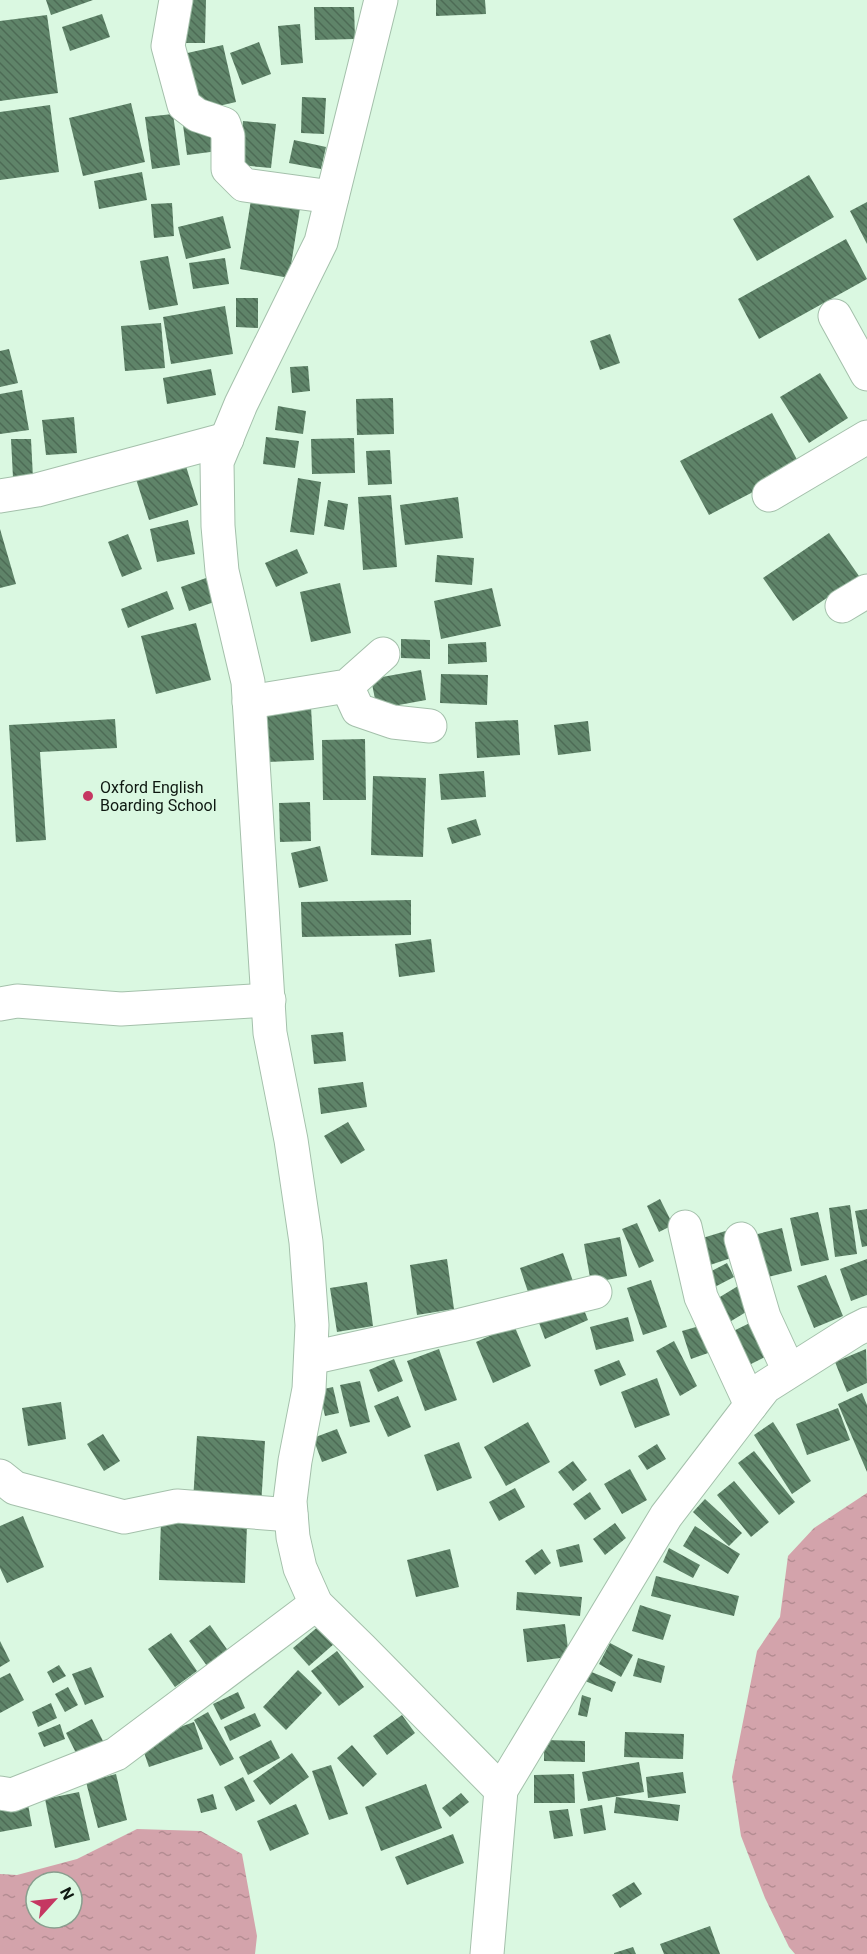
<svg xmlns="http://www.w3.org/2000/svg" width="867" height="1954" font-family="Roboto,sans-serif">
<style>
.water{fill:url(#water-ripples);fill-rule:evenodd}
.building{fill:url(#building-back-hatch)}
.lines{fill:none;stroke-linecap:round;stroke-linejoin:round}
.minor-casing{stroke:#a4c0ab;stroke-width:35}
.minor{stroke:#fff;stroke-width:33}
.poi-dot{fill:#c53762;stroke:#daf8e1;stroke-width:2}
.labels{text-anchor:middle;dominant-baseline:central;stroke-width:4.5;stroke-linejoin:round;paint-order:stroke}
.poi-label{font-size:16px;fill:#0e1811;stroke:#daf8e1;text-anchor:start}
</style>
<defs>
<pattern id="water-ripples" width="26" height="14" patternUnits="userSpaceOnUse" patternTransform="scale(1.5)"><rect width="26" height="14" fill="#d3a3ab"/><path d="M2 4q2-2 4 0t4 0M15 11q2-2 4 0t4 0" fill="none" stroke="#b48c92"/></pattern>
<pattern id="building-back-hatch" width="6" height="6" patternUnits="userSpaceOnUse" patternTransform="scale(1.5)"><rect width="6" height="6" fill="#5f8469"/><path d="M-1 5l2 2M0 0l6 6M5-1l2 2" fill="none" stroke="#4d6b55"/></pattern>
</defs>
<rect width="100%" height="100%" fill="#daf8e1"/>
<!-- water -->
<g class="water">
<path d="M867,1493v461h-72l-6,-7 -24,-49 -24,-62 -9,-59 25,-126 23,-34 8,-61 26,-28z"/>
<path d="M137,1829l64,2 41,23 15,82 -2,18h-255v-80l17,1 60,-16zM36,1882h36v36h-36z"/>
</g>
<!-- building -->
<g class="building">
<path d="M46,0h47l-42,15z"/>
<path d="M180,0h26l-1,43h-27z"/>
<path d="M436,0h49l1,14 -50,2z"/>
<path d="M314,7h40l1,32 -40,1z"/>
<path d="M102,14l8,23 -40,14 -8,-24z"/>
<path d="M47,15l11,78 -58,8v-80z"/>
<path d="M300,24l3,39 -22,2 -3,-39z"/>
<path d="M259,42l12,32 -29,11 -12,-32z"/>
<path d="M223,45l13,57 -39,9 -14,-57z"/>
<path d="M302,97l24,1 -2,36 -23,-1z"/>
<path d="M131,103l14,59 -62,14 -14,-58z"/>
<path d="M50,105l9,67 -59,8v-68z"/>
<path d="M173,114l7,51 -28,4 -7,-52z"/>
<path d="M243,121l33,3 -5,44 -32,-3z"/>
<path d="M214,122l4,29 -31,4 -4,-30z"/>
<path d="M294,140l32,7 -5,22 -32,-6z"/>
<path d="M142,172l5,28 -48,9 -5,-28z"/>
<path d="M809,175l25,42 -77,44 -24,-42z"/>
<path d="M251,200l49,8 -11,70 -49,-9z"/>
<path d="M867,202v42l-17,-33z"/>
<path d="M172,203l2,33 -20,2 -3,-34z"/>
<path d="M223,216l8,32 -45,11 -8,-32z"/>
<path d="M846,239l21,40 -108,60 -21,-40z"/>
<path d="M168,256l10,49 -29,5 -9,-49z"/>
<path d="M225,258l4,26 -36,5 -4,-26z"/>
<path d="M236,298h22v30l-22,-1z"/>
<path d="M225,306l8,48 -62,10 -8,-47z"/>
<path d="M161,323l4,45 -40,3 -4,-45z"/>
<path d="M610,334l10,29 -20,7 -10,-29z"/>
<path d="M9,349l9,34 -18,4v-36z"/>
<path d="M308,366l2,25 -18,2 -2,-26z"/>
<path d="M211,369l5,26 -49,9 -4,-26z"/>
<path d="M820,373l28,45 -39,25 -29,-46z"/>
<path d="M22,390l7,40 -29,4v-40z"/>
<path d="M393,398l1,36 -37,1 -1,-36z"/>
<path d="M278,406l28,5 -3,23 -28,-4z"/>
<path d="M772,413l29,54 -92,48 -29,-54z"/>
<path d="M74,417l3,36 -31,2 -4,-35z"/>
<path d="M266,437l33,4 -4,27 -32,-4z"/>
<path d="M354,438l1,35 -43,1 -1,-35z"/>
<path d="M11,439h20l2,39h-20z"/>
<path d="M390,450l2,34 -24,1 -2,-34z"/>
<path d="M185,463l13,42 -49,15 -13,-41z"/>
<path d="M298,478l23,4 -7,53 -24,-3z"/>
<path d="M391,495l6,72 -34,3 -5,-73z"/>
<path d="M458,497l5,41 -58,7 -5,-40z"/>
<path d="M328,500l20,4 -4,26 -20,-4z"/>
<path d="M188,520l7,34 -38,8 -7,-33z"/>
<path d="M0,529l16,55 -16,4z"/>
<path d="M829,533l30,43 -66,45 -30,-43z"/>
<path d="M128,534l14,35 -20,8 -14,-35z"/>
<path d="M297,549l11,24 -32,14 -11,-24z"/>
<path d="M437,555l37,3 -2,27 -37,-3z"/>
<path d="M206,578l8,24 -25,9 -8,-24z"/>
<path d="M340,583l11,50 -40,9 -11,-50z"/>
<path d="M492,588l9,38 -60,13 -7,-38z"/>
<path d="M167,591l7,18 -46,19 -7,-19z"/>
<path d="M196,623l15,57 -55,14 -15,-58z"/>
<path d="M401,639l29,1v19l-29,-1z"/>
<path d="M486,642l1,20 -39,2v-20z"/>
<path d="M421,670l5,30 -49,9 -6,-30z"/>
<path d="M441,674l47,1 -1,30 -47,-2z"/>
<path d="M311,707l3,53 -46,2 -3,-53z"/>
<path d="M115,719l2,29 -77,4 6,88 -30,2 -7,-117z"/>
<path d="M518,720l2,35 -43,3 -2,-36z"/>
<path d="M588,721l3,30 -33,4 -4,-30z"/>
<path d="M365,739l1,61h-43l-1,-60z"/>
<path d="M484,771l2,26 -45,3 -2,-26z"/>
<path d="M373,776l53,2 -3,79 -52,-2z"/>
<path d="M310,802l1,39 -31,1 -1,-39z"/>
<path d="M476,819l5,16 -29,9 -5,-16z"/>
<path d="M320,846l8,35 -29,7 -8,-35z"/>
<path d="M411,900v35l-109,2 -1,-35z"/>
<path d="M431,939l4,33 -36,5 -4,-33z"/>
<path d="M343,1032l3,29 -32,3 -3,-29z"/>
<path d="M363,1082l4,25 -46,7 -3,-26z"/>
<path d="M348,1122l17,28 -24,14 -17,-28z"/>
<path d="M660,1199l13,26 -14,7 -12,-26z"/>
<path d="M850,1205l7,49 -22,3 -6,-49z"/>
<path d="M867,1209v37l-5,1 -7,-36z"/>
<path d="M818,1212l11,48 -28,6 -11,-48z"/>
<path d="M637,1223l17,38 -15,7 -17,-39z"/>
<path d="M782,1228l10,43 -36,9 -11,-43z"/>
<path d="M732,1229l8,26 -36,12 -8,-27z"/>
<path d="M620,1237l7,39 -36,7 -7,-39z"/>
<path d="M563,1253l11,31 -44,14 -10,-30z"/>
<path d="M447,1259l7,50 -37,6 -7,-50z"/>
<path d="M867,1259v36l-16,6 -11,-32z"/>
<path d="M727,1263l7,14 -29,15 -7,-14z"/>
<path d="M826,1275l17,41 -29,12 -17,-42z"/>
<path d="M651,1280l16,47 -24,8 -16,-47z"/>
<path d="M367,1282l6,44 -36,6 -7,-44z"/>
<path d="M738,1286l13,23 -28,17 -13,-23z"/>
<path d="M579,1297l9,23 -43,19 -9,-24z"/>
<path d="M628,1317l6,24 -38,9 -6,-23z"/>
<path d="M756,1320l17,33 -36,18 -16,-34z"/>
<path d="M514,1325l17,41 -38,17 -17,-41z"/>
<path d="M703,1325l8,27 -20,7 -9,-28z"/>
<path d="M674,1341l23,45 -17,10 -24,-45z"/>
<path d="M439,1349l18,51 -32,11 -18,-50z"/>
<path d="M866,1349l1,34 -20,9 -12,-30z"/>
<path d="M394,1359l9,22 -25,11 -9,-22z"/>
<path d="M619,1360l7,15 -26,11 -6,-16z"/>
<path d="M657,1378l13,37 -35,13 -14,-36z"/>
<path d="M360,1381l10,41 -20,5 -10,-42z"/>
<path d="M333,1387l6,26 -14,3 -6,-26z"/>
<path d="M862,1393l5,12v67l-29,-68z"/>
<path d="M398,1396l13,31 -23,10 -14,-31z"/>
<path d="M61,1402l5,37 -38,7 -6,-38z"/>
<path d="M838,1408l12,32 -43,15 -11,-31z"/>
<path d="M528,1422l22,40 -44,24 -22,-39z"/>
<path d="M773,1422l38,59 -19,13 -38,-59z"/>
<path d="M337,1429l10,24 -25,9 -9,-24z"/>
<path d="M103,1434l17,27 -16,10 -17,-27z"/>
<path d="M197,1436l68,5 -4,65 -68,-5z"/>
<path d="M459,1442l13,36 -35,13 -13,-36z"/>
<path d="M657,1444l9,15 -19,11 -9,-14z"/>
<path d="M754,1451l41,51 -16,13 -41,-52z"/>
<path d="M573,1461l14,19 -14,11 -15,-19z"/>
<path d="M630,1469l17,31 -25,14 -18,-30z"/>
<path d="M734,1481l35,41 -18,15 -34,-42z"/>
<path d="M515,1488l10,19 -26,14 -10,-19z"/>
<path d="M590,1492l11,17 -16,11 -12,-16z"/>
<path d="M705,1499l37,34 -13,13 -36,-34z"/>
<path d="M23,1516l21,51 -37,16 -7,-15v-42z"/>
<path d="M161,1521l86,3 -2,59 -86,-3z"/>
<path d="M615,1523l11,15 -21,17 -12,-16z"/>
<path d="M695,1526l45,28 -12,20 -45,-28z"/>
<path d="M579,1544l4,18 -23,5 -4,-17z"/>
<path d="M669,1548l31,17 -7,13 -30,-16z"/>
<path d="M450,1549l9,38 -43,10 -9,-37z"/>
<path d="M542,1549l9,14 -16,12 -10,-14z"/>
<path d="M656,1576l83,20 -5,20 -83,-20z"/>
<path d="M517,1592l65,5 -2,19 -64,-6z"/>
<path d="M640,1605l31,10 -8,25 -31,-9z"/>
<path d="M565,1624l4,33 -42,5 -4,-33z"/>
<path d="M210,1625l21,30 -21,15 -21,-29z"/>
<path d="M320,1625l15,18 -26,23 -16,-18z"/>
<path d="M171,1633l26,38 -22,16 -27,-38z"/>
<path d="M0,1641l10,20 -10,6z"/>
<path d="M610,1643l23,12 -12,22 -22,-13z"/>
<path d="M337,1651l27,36 -25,19 -28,-35z"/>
<path d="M638,1658l27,8 -4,17 -28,-7z"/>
<path d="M59,1665l7,11 -13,7 -6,-11z"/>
<path d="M91,1667l13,30 -19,8 -13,-31z"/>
<path d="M298,1670l24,23 -36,37 -23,-23z"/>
<path d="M589,1671l27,11 -4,10 -27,-11z"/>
<path d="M10,1673l14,27 -24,13v-35z"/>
<path d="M68,1687l10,18 -13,7 -10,-18z"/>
<path d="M238,1692l7,16 -24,12 -8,-16z"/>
<path d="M582,1695l9,3 -4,19 -9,-2z"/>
<path d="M51,1703l6,15 -19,9 -6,-15z"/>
<path d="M208,1712l26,47 -14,7 -26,-46z"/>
<path d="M255,1713l6,13 -31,15 -6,-14z"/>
<path d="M402,1715l13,18 -28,22 -14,-19z"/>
<path d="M92,1719l14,28 -26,14 -14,-28z"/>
<path d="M194,1722l9,27 -54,18 -9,-26z"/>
<path d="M60,1724l5,15 -21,8 -6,-14z"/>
<path d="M625,1732l59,2 -1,25 -59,-2z"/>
<path d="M271,1740l9,18 -32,17 -9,-18z"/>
<path d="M544,1740l41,1v21l-41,-1z"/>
<path d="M352,1745l25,29 -14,13 -26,-29z"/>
<path d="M292,1753l17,24 -39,28 -17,-24z"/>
<path d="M639,1762l5,30 -56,9 -6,-29z"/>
<path d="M331,1765l17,49 -19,6 -17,-49z"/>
<path d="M683,1772l3,21 -38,5 -2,-21z"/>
<path d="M116,1774l11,46 -29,8 -12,-46z"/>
<path d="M574,1774l1,29h-41v-28z"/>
<path d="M243,1777l12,24 -19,10 -12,-24z"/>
<path d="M426,1784l16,44 -61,23 -16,-44z"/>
<path d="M79,1792l11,48 -35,8 -10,-49z"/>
<path d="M461,1793l8,9 -19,15 -8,-9z"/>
<path d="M213,1794l4,15 -16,4 -4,-14z"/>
<path d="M616,1797l64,8 -2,16 -64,-8z"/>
<path d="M27,1799l5,27 -32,6v-28z"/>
<path d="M296,1804l13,30 -39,17 -13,-30z"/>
<path d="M602,1805l4,25 -22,4 -4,-25z"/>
<path d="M568,1809l5,27 -19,3 -5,-28z"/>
<path d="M453,1834l11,29 -57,22 -12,-28z"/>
<path d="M634,1882l8,12 -22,14 -8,-13z"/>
<path d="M710,1926l10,28h-56l-4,-10z"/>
<path d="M633,1947l3,7h-22v-1z"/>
</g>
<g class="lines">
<defs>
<g id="minor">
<path d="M176,0l-8,46 16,59 13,10 27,9 4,12v33l16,16 88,12"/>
<path d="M381,0l-60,242 -80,162 -24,58 1,64 4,45 26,111 22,351 21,107 15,102 6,83 -3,64 -14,72 -5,40 3,36 7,31 16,36 46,45 139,141"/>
<path d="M835,316l32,58"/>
<path d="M769,495l98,-58"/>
<path d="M0,496l37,-6 190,-51"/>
<path d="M842,606l25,-15"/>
<path d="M347,686l11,24 35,12 37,4"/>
<path d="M249,702l98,-16 36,-32"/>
<path d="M0,1004l17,-3 104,8 148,-9"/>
<path d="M685,1227l16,70 50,108"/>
<path d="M741,1239l23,78 25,54"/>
<path d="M311,1358l150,-33 134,-33"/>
<path d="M0,1476l15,12 109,29 53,-11 114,9"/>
<path d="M0,1793l12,2 104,-41 200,-150"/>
<path d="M487,1954l14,-164 165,-274 85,-111 14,-18 90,-57 12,-6"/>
</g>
</defs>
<!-- minor casing -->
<use href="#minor" class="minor-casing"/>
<!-- minor -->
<use href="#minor" class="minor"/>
</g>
<!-- markers -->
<circle class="poi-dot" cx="88" cy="796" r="6"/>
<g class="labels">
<!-- poi labels -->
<g class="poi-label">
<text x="100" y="787">Oxford English<tspan x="100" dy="18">Boarding School</tspan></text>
</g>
</g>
<!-- north arrow -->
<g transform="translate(54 1900) rotate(63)"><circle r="28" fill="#daf8e1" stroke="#889e8e" stroke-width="1.5"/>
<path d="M0-4.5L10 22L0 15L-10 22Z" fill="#c53762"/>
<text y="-9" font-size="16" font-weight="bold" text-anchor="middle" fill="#0e1811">N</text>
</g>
</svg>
